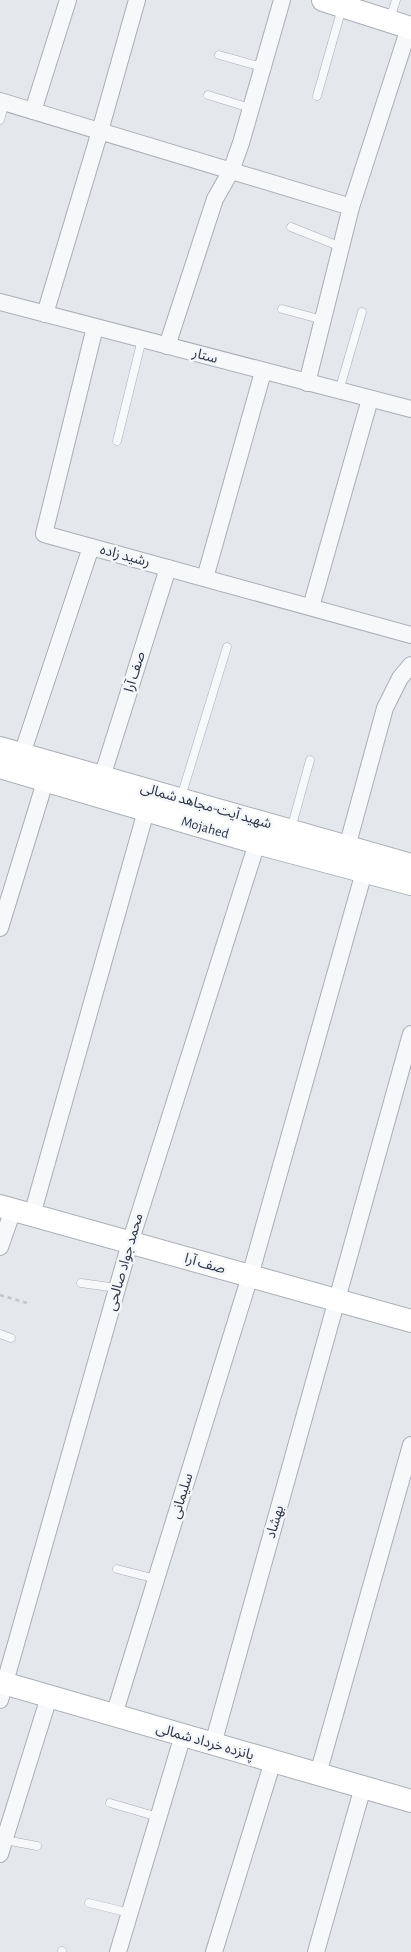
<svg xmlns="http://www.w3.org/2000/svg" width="411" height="1952" font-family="'Alegreya Sans','Noto Sans Arabic',sans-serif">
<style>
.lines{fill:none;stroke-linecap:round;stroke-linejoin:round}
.lane-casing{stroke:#a9aeb7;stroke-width:9}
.street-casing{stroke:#a9aeb7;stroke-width:18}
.secondary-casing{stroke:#a9aeb7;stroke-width:24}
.path{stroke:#c2c5cb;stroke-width:2.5;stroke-dasharray:4 4;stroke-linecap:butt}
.lane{stroke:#f7f8fa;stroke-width:8}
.street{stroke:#f7f8fa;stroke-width:16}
.secondary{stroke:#fff;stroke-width:22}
.labels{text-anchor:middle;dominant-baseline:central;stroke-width:5;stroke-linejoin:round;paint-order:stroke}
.street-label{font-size:14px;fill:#2b3445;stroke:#f4f6f9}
</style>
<rect width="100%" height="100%" fill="#e4e7ec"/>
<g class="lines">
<defs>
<g id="lane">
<path d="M390,19l6,-19"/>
<path d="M219,55l43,12"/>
<path d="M208,95l42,13"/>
<path d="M317,96l25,-88"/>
<path d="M0,120l5,-18"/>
<path d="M291,227l50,20"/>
<path d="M282,309l41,11"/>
<path d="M339,391l23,-79"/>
<path d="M117,441l25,-102"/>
<path d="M181,797l46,-150"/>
<path d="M291,829l19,-69"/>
<path d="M81,1283l36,5"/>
<path d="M0,1334l11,4"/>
<path d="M117,1569l39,10"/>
<path d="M110,1803l48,14"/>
<path d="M5,1840l32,6"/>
<path d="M89,1903l41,10"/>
<path d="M62,1952v-1"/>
</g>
<g id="street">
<path d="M0,101l351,106"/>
<path d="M33,111l35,-111"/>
<path d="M0,302l411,107"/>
<path d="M45,314l55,-183 37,-131"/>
<path d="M95,327l-51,207 367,101"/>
<path d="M167,346l48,-147 16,-28 10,-28 41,-143"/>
<path d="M307,383l44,-176 58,-179"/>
<path d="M205,578l58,-206"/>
<path d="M311,607l59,-208"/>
<path d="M22,754l69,-207"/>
<path d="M102,777l66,-209"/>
<path d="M347,847l38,-139 15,-30 11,-13"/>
<path d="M0,928l45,-146"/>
<path d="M32,1215l114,-404"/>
<path d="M0,1247l13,-37"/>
<path d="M0,1700l130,-457 127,-400"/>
<path d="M114,1715l136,-439 114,-404"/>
<path d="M213,1744l198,-710"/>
<path d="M318,1774l93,-329"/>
<path d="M0,1854l49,-157"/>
<path d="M118,1952l65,-217"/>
<path d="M214,1952l59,-191"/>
<path d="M316,1952l47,-165"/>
</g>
<g id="secondary">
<path d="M323,0l88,28"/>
<path d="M0,748l411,117"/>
<path d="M0,767l257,76 154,41"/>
<path d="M0,1206l411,115"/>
<path d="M0,1682l411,119"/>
</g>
</defs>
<!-- lane casing -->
<use href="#lane" class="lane-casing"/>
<!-- street casing -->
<use href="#street" class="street-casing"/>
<!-- secondary casing -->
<use href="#secondary" class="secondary-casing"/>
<!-- path -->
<path class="path" d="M0,1295l27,8"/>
<!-- lane -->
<use href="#lane" class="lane"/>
<!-- street -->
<use href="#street" class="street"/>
<!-- secondary -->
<use href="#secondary" class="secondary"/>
</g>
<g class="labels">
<!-- street labels -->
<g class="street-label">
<text transform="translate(205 356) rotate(15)">ستار</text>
<text transform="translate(125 556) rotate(15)">رشید زاده</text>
<text transform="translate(135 672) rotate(-73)">صف آرا</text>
<text transform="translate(206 806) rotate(16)">شهید آیت-مجاهد شمالی</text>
<text transform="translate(205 828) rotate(16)">Mojahed</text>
<text transform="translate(125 1262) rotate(-74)">محمد جواد صالحی</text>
<text transform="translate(205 1264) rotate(16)">صف آرا</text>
<text transform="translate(182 1496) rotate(-73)">سلیمانی</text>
<text transform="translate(275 1522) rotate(-74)">بهشاد</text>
<text transform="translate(205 1742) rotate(16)">پانزده خرداد شمالی</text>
</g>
</g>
</svg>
